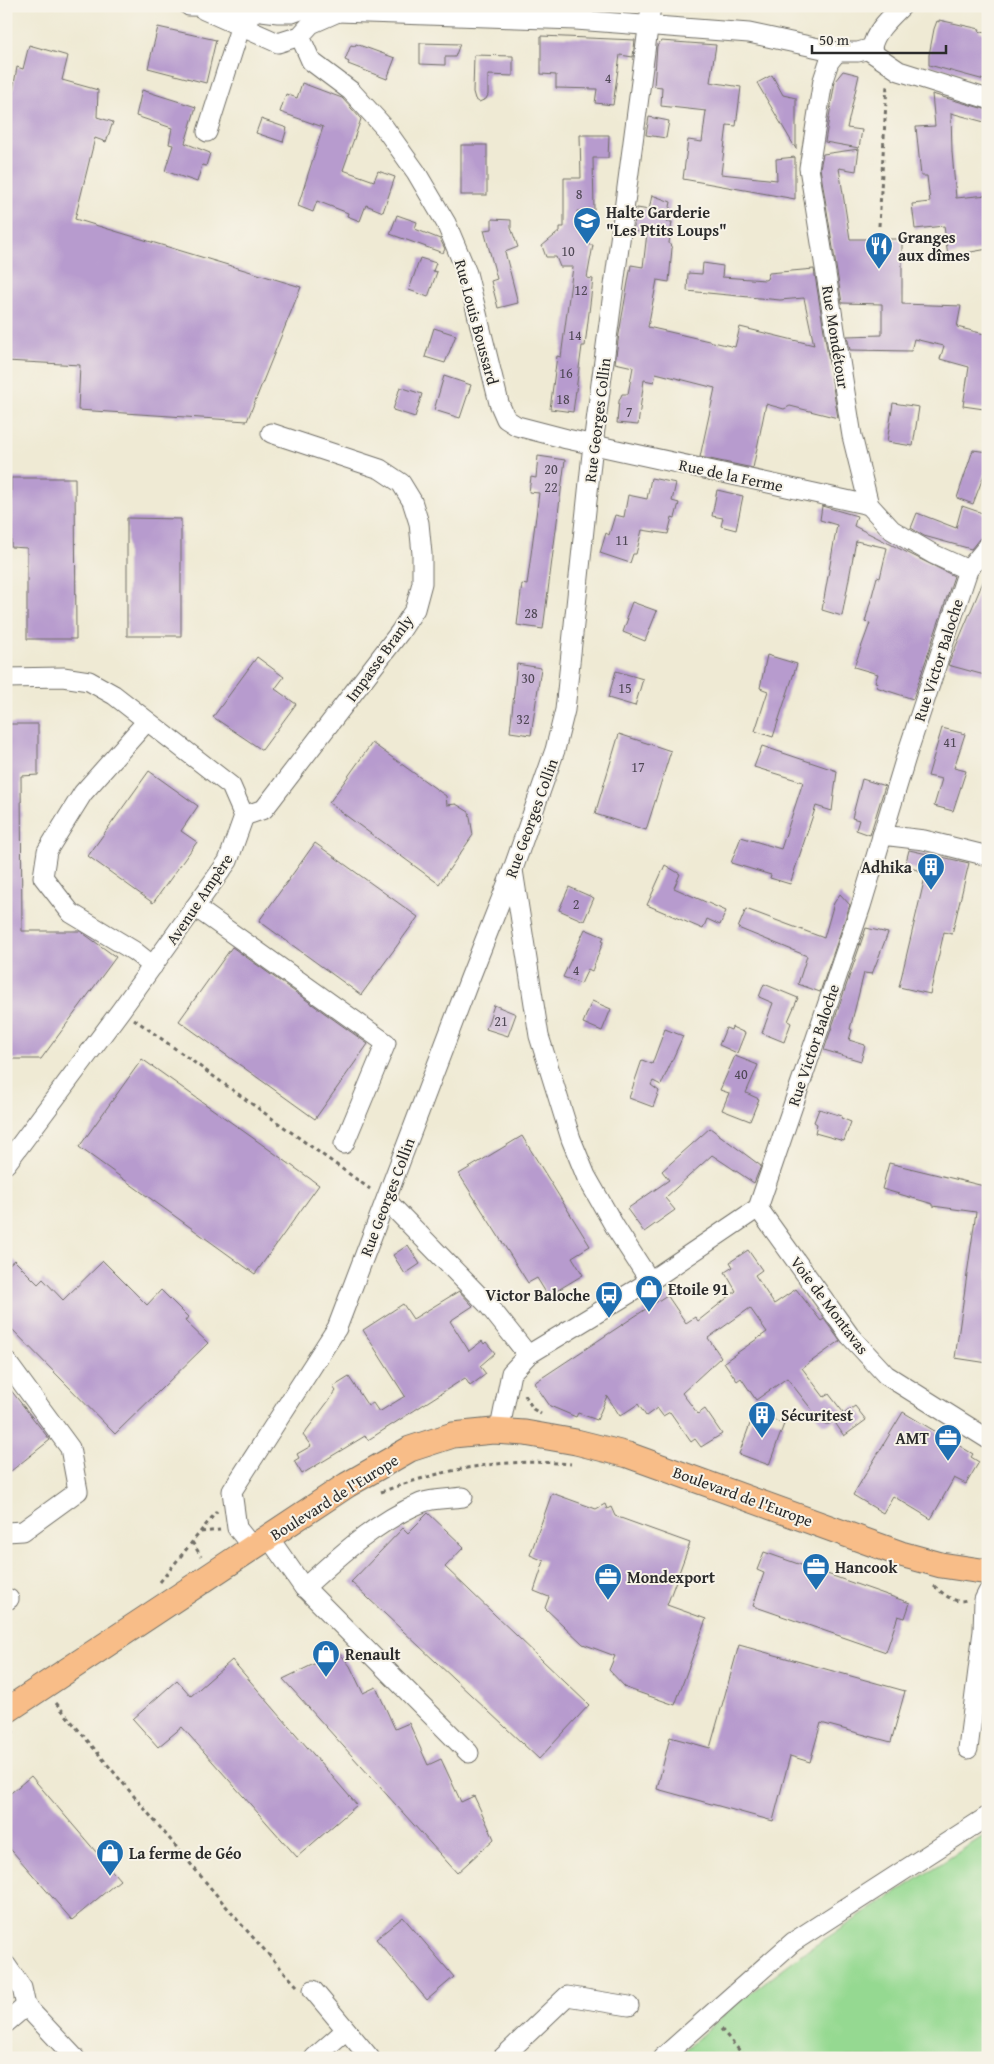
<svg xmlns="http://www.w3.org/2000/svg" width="994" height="2064" font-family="'Gentium Book Plus',serif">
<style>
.green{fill:#95d991;stroke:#60825e}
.building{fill:#b79bce}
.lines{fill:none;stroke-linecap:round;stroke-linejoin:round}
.minor-casing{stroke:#706e66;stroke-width:21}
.major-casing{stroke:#706e66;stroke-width:27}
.path{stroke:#706e66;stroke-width:3;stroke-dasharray:4 4;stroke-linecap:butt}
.minor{stroke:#fff;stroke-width:19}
.major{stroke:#f8bd88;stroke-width:25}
.labels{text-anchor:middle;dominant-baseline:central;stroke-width:4;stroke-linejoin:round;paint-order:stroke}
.number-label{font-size:14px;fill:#4e4754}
.poi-label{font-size:16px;font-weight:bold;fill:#2b2b2b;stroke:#f7f3e8;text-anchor:start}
.street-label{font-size:16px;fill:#2b2b2b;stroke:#f7f3e8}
</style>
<rect width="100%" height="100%" fill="#f7f3e8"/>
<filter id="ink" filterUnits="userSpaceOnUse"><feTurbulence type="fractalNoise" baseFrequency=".02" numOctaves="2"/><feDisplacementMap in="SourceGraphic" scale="10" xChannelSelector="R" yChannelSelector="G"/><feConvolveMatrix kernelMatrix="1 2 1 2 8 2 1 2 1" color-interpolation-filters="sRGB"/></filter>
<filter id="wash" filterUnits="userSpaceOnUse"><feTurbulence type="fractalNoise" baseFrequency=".0096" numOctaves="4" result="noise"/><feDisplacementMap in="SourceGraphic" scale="20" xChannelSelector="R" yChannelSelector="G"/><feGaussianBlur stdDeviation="1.12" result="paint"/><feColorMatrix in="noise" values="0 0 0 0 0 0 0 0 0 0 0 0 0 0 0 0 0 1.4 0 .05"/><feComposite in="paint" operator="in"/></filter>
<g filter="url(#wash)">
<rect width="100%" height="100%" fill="#efead4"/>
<!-- green -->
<path class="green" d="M988,1833v225h-312l60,-54 66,-50z"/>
<g id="blocks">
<!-- building -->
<g class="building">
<path d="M939,20l41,9 -1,2 9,3v47l-59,-16v-10l5,-26 3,-8 2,1z"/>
<path d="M158,27l58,13 -10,43 -58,-15z"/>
<path d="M541,36l94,4 -2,17 -13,-2 -7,50 -18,-2 2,-14 -41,-1v-13l-15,-1z"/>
<path d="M661,41l55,4 -6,37 31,5 -5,39 -9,-1 -6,49 56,6 -1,-21 19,-2v42l-112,-20 5,-39 14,2 4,-31 -45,-5 1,-19 -8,-1 3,-40z"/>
<path d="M420,43l40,1 -5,13h-10v8l-25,-1z"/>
<path d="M356,44l39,14 -8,21 -39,-15 1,-2 -4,-2 6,-15 4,1z"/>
<path d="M29,45l39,11 -6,24 36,10 -1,27 16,5 -7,20 -11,-4 -20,81 226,68 -54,134 -169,-11 2,-45 -74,-4v-272l7,1 4,-23 6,2z"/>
<path d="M474,55l39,1v20l-25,-1v20l-2,4 -7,3 -4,-3 -2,-7z"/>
<path d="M843,71l16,4 -12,53 15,2 -3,18 -34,-6 10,-61z"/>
<path d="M772,75l11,20 13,3v51l-39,-66z"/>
<path d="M302,83l40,15 19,21 -18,51 31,11 4,-10 17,6 -12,35 -17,-7 -6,16 -13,-5 1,-3 -31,-12 -4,11 -15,-6 25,-79 -43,-15 6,-18 11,4z"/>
<path d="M142,90l54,17 -11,36 25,10 -4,13 -4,-1 -5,17 -32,-11 8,-26 -4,-1 3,-16 -36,-12z"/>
<path d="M932,94l56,16v13l-37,-10 1,39 4,46 32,-3v54l-40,7 -4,-30 -29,3 -3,-25 18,-2 -3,-26h-6l-5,-49 19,-1z"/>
<path d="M649,117l20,4 -3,17 -20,-3z"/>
<path d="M261,119l26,9 -4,14 -27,-9z"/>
<path d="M580,135h29l-1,23h-15l1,53h-17l12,34h4l-6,33 6,1 -8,67h-3l-9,66 -23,-3 7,-53 4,1 12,-90h-13l-4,-10h-10l-4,-11 18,-15v-4h4v-49h17z"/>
<rect x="461" y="145" width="26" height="50"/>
<path d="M859,149l-3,22 -17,-3 11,71h52v65l59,2 -4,21 31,8v50l-4,24 -21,-3 6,-39 -29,-8 4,-13 -30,-7 -3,12 -61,-1 -3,-14 35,-1v-31l-40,-1 -22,-135 3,-14z"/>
<path d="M652,195l19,7 -4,20h5l-3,21 3,5 -3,34 -12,-2 -9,47 87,20 5,-20 74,18 -10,-47 -24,2 -93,-9 1,-18 14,1 1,-11 20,3 -1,11 43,3 2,-1 2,-6 45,-4 24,149 -48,-12 -6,3 -18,-5 -13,64 -53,-11 15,-69 -59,-15 -2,9 -10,-2 -6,45 -21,-2 2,-22 3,-7h6l5,-27 -18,-4 4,-29 12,-69 12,2 4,-34 -14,-2 4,-23 12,2z"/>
<path d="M397,215l20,7 -2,7 25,10 5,10 -2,4 -53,-19z"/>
<path d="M492,219l19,1v8l7,19 -13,5 13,51 -20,5 -7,-27 6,-2 -13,-49 8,-1z"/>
<path d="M420,258l16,5 -3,8 4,1 -9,25 -19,-7z"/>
<path d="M434,328l22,7 -11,28 -20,-6z"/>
<path d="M444,376l27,9 -11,33 -26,-8z"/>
<path d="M400,387l22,7 -7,23 -22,-7z"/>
<path d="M893,403l26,4 -6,39 -26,-4z"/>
<path d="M973,450l15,2v12l-15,40 -16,-6z"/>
<path d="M538,456l27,4 -22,169 -26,-4 5,-41 5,1 12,-92 -10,-1 2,-15 5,1z"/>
<path d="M11,478h64l1,161h-49v-91l-16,-1z"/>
<path d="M651,478l25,5 -4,18 7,2 -4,15 -3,-1 -4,17 -26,-4 -6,24h-3l-3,9 -30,-10 6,-20 3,2 6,-20 9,2 4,-22 19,4z"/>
<path d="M717,490l26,6 -7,34 -15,-4 2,-8 -11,-2z"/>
<path d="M822,506l35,10 -3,10 100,50 -41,123 -37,-12 2,-4 -3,-1 3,-8 -24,-7 16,-44 -5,-1 12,-45 3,1 7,-30 -31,-7 -14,75 -20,-6 15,-85 -17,-5z"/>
<path d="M962,506l26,9v20l-8,3 -9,11 -47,-13 -13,-8 6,-15 39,15z"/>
<path d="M127,518l54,1v117h-54z"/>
<path d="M988,570v106l-40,-11z"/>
<path d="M632,602l25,9 -12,30 -22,-9 5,-14h-2z"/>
<path d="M767,655l30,9 -24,73 -18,-6 13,-40 -8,-3z"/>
<path d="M257,657l27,20 -9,12 21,15 -34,46 -49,-33z"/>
<path d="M517,664l24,4 -10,67 -21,-3z"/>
<path d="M616,671l27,8 -8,27 -27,-8z"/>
<path d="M6,724h32v51l-17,1 1,155h58l36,26 -75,102h-35z"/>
<path d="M942,728l23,6 -11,34 12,3 -13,40 -19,-5 8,-27 -14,-3z"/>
<path d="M619,734l52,17 -25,79 -51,-16z"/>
<path d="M372,743l74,53 1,9 9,-1 13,8 4,23 -34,49 -110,-81z"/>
<path d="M762,746l75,25 -5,40 -16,-5 -26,78 -20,-6 1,-3 -40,-12 10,-26 40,12 22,-67 -49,-15z"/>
<path d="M149,771l49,35 -17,25 16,11 -44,61 -65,-47z"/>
<path d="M862,779l23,7 -15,49 -14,-5 3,-10 -7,-2z"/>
<path d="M315,843l103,74 -57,78 -102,-74z"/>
<path d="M909,850l60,13 -17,71 -8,-2 -14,62 -31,-7 27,-114 -21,-7z"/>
<path d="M665,865l15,9 -6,14 52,23 -6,14 -13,-6 -4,10 -56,-24z"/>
<path d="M569,887l25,11 -10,23 -25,-11z"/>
<path d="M840,894l10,11 -30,87 -22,-8 9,-28 -69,-28 8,-19 78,29 10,-35z"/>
<path d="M866,928l22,5 -16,41 -8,-1 -14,56 2,1 -3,10 16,5 -4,16 -37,-11z"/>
<path d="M585,929l19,8 -2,3 1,2 -11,29 -4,-2 -7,15 -18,-7z"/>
<path d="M232,947l136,97 -53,75 -136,-98z"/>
<path d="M764,984l34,14 -10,23 3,2 -7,19 -22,-9 11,-30 -14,-6z"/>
<path d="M592,1001l19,8 -9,22 -19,-8z"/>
<path d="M494,1005l22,9 -8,22 -22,-7z"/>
<path d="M732,1027l13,6 -8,20 -18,-8 7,-17 5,2z"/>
<path d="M665,1029l18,7 -22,49 -8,-4 -2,4 8,6 -6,16 -24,-9 13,-38 10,4z"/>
<path d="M735,1056l23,9 -12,28 13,6 -9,22 -28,-11 7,-17 -9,-3z"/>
<path d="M142,1059l177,126 -64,89 -176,-127z"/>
<path d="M819,1109l23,7 -1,2 10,4 -7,19 -29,-8 2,-9 -3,-2z"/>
<path d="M710,1128l51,38 -7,17 -42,-28 -47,43 10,12 -31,22 -17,-23 42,-29 -7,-9z"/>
<path d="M522,1136l68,110 -18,11 11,18 -35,21 -11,-18 -9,5 -69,-109z"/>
<path d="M889,1163l99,24v176l-33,-5 21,-146 -43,-6v-2l-51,-15z"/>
<path d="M408,1245l12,19 -15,10 -12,-19z"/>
<path d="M748,1250l14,20 -7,5 19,29 22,-15 25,32 3,-2 16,22 -38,27 22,29 5,-3 14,18 -14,12h-6l-36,-46 -31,22 -15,-22 -4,3 -13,-19 43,-30 -17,-24 -42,30 13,19 -39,36 16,21 7,-5 17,25 -21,13 -6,-8 -4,3 -21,-30 -7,4 -6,-8 -11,8 -8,-12 -18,12 -13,-20 -10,24 -19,-7 -2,4 -26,-11 -16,-23 133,-88 19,28 9,-6 3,4 38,-30 -11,-19 8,-5 -3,-5z"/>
<path d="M14,1260l24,24 5,-5 20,21 40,-39 44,44 14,-15 27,27 -3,4 23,22 -93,91 -109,-111v-56z"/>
<path d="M459,1291l14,15 -23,15 19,30 13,-10 2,3 2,-2 9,11 -15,13 6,8 -16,12 -5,-8 -97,62 -3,-4 -63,38 -8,-13 5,-3 -2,-4 14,-8 -8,-11 33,-44 -3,-4 16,-10 19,29 5,-3 6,9 26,-16 -42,-66 40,-26 10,15z"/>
<path d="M6,1384l44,56 -44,35z"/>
<path d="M855,1406l11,14 -22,16 -10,-15z"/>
<path d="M903,1412l70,42 -2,3 8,5 -13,22 -12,-6 -23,41 -38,-23 -10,17 -30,-18z"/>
<path d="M754,1413l30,11 -15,41 -30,-11z"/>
<path d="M552,1493l44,16 9,-5 2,5 4,-2 4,9 75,27 -23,62 39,14 -31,86 -49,-17 -17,-18 6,-14 -32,-12 -38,-36 4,-11 -15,-6 10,-30 -14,-6z"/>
<path d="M428,1513l36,34 -19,20 144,138 -50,54 -188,-177 52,-54 5,5z"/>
<path d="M764,1552l146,51 -5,15 -7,-2 -12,36 -133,-46 11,-33 -7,-3z"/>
<path d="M739,1645l166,46 -14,51 -70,-19 -11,39 -20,-6 -17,65 -116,-32 13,-52 40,11z"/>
<path d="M339,1652l11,14 13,27 13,-6 19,42 14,-6 19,42 13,-6 20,43 13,-6 20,43 -37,34 -174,-194z"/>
<path d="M232,1660l125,145 -60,52 -115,-130 -24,20 -25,-28 44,-39 14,16z"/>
<path d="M31,1776l89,104 -48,40 -66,-76v-47z"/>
<path d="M403,1917l51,60 -27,23 -51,-61z"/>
</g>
</g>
</g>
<g filter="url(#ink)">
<use href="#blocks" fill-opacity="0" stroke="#706e66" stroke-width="1"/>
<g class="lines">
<defs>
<g id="minor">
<path d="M189,6l40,1 49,6h14l14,-5 31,4 239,8 173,13 88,19h21l14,-4c2,-16 19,-31 30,-42"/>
<path d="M204,10l74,33 22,-7 11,-12 25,-11"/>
<path d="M300,36l11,25 40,30 33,36 32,45 30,51 21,50 32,130 7,16 11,7 50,13 302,66"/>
<path d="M868,50l31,21 89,28"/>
<path d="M837,52l-8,10 -6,18 -14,88 43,268 17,69 23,25 15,9 26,15 35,16"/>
<path d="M207,132l34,-107 9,-8"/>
<path d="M6,678l57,-1 26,4 25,14 117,91 13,30 -16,45 -107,149 -115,154"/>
<path d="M147,721l-64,72 -36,58 -4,26 28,36 63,38 19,15"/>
<path d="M244,816l20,-7 136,-177 15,-23 7,-26v-29l-3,-31 -7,-22 -11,-18 -21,-14 -109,-36"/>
<path d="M882,835l42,5 64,16"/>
<path d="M513,870l26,166 32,103 15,37 29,51 35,54"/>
<path d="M195,907l191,136 -42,101"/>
<path d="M386,1200l103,106 39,49"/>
<path d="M758,1208l92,128 36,39 102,64"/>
<path d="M6,1361l64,87 8,43 -55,40 -17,1"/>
<path d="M493,1431l8,-8 10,-50 17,-18 122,-74 108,-73 103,-302 45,-149 62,-187 20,-24"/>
<path d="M269,1538l35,50c35,-32 72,-66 117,-85 12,-5 29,-4 42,-6"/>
<path d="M253,1548l-16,-20 -5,-37 105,-163 133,-350 43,-109 42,-119 10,-40 28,-266 58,-438"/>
<path d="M304,1587l165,166"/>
<path d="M6,1598l3,1"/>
<path d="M968,1749l15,-118 1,-31 4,-8"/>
<path d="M6,1965l16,23 4,18 49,52"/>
<path d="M313,1990l57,68"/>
<path d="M6,2023l20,-17"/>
<path d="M314,2058l32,-28"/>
<path d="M502,2058l65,-62 62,10"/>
<path d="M662,2058l131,-116 195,-126"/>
</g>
<path id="major" d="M6,1711l341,-226 63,-36 43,-14 40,-4 32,2 51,9 52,13 273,99 40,11 47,7"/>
</defs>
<!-- minor casing -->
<use href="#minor" class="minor-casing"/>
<!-- major casing -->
<use href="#major" class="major-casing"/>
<!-- path -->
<g class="path">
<path d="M879,226l8,-142"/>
<path d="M134,1019l236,170"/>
<path d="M525,1395l8,14 8,5"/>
<path d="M381,1492c65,-24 121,-34 190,-28"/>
<path d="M201,1532l19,-2"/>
<path d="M192,1542l9,14"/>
<path d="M160,1582l57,-71"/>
<path d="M934,1586c10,8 19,18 33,14"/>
<path d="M56,1703l184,220 57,63"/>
<path d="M6,1737l8,-6"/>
<path d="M721,2029l25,29"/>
</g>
<!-- minor -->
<use href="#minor" class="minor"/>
<!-- major -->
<use href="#major" class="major"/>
</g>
</g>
<!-- icons -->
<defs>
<symbol id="school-pin" viewBox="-11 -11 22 30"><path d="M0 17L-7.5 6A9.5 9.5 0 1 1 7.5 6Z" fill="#1f6fb2" stroke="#f7f3e8"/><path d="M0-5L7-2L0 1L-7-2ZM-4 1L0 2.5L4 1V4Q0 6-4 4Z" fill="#fff"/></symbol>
<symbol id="restaurant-pin" viewBox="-11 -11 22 30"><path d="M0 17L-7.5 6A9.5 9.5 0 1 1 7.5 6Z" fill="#1f6fb2" stroke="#f7f3e8"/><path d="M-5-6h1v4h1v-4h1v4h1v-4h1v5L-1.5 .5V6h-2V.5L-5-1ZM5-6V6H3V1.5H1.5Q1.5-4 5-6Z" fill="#fff"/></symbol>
<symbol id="building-pin" viewBox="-11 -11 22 30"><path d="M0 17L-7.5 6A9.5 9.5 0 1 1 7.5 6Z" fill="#1f6fb2" stroke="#f7f3e8"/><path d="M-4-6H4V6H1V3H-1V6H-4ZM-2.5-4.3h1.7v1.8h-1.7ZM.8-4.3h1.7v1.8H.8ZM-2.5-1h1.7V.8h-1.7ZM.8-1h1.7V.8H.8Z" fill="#fff"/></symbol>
<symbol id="shop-pin" viewBox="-11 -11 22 30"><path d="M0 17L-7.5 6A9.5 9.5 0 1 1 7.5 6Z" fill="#1f6fb2" stroke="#f7f3e8"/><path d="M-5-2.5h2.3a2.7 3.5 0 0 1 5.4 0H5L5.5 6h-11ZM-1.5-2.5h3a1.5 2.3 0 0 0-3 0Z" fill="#fff"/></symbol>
<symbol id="bus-pin" viewBox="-11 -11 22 30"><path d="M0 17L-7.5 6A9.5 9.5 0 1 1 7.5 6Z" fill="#1f6fb2" stroke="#f7f3e8"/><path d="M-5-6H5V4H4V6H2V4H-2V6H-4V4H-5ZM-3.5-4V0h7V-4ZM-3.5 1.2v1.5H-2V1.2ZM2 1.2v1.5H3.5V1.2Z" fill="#fff"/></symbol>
<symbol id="office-pin" viewBox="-11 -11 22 30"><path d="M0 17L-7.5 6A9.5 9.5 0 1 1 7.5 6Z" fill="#1f6fb2" stroke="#f7f3e8"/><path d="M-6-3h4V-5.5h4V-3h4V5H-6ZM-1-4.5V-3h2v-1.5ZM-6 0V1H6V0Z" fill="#fff"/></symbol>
</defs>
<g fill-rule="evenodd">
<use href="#school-pin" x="571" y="205" width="32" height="43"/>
<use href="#restaurant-pin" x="863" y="230" width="32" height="43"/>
<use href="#building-pin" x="915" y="851" width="32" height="43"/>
<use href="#shop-pin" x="633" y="1273" width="32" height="43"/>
<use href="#bus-pin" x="593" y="1279" width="32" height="43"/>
<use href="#building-pin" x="746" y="1399" width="32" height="43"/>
<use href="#office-pin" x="932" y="1422" width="32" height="43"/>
<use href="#office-pin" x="800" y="1551" width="32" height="43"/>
<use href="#office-pin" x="592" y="1561" width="32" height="43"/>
<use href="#shop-pin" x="310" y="1638" width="32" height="43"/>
<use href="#shop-pin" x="94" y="1837" width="32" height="43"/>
</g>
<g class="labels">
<!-- number labels -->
<g class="number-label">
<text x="608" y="78">4</text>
<text x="579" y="194">8</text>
<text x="568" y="251">10</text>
<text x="581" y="290">12</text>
<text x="575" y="335">14</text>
<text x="566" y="373">16</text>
<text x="563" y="399">18</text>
<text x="629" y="412">7</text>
<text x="551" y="469">20</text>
<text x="551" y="487">22</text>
<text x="622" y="540">11</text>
<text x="531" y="613">28</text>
<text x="528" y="678">30</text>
<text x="625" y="688">15</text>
<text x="523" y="719">32</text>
<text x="950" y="742">41</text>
<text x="638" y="767">17</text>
<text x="576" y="904">2</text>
<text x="576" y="970">4</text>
<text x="501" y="1021">21</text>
<text x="741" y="1074">40</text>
</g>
<!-- poi labels -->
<g class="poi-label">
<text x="606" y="212">Halte Garderie<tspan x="606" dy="18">"Les Ptits Loups"</tspan></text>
<text x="898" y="237">Granges<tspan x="898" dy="18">aux dîmes</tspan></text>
<text x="912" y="867" text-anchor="end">Adhika</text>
<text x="668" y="1289">Etoile 91</text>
<text x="590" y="1295" text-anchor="end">Victor Baloche</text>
<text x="781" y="1415">Sécuritest</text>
<text x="929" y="1438" text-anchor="end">AMT</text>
<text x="835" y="1567">Hancook</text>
<text x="627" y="1577">Mondexport</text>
<text x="345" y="1654">Renault</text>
<text x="129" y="1853">La ferme de Géo</text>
</g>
<!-- street labels -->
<g class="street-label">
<text transform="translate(477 322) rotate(75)">Rue Louis Boussard</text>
<text transform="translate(836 337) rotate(81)">Rue Mondétour</text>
<text transform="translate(597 420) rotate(-83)">Rue Georges Collin</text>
<text transform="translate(731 475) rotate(12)">Rue de la Ferme</text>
<text transform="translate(379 658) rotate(-54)">Impasse Branly</text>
<text transform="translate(938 660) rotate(-72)">Rue Victor Baloche</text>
<text transform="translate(531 818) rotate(-70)">Rue Georges Collin</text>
<text transform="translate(199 899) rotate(-56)">Avenue Ampère</text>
<text transform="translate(813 1045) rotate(-71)">Rue Victor Baloche</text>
<text transform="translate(387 1197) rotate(-69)">Rue Georges Collin</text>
<text transform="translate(830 1305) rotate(53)">Voie de Montavas</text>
<text transform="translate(743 1496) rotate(20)">Boulevard de l'Europe</text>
<text transform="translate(334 1497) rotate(-32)">Boulevard de l'Europe</text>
</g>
</g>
<!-- margin -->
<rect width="994" height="2064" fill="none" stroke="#f7f3e8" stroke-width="25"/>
<!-- scale -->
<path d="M812 45v8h134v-8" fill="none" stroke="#2b2b2b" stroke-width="2.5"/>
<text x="819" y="45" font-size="15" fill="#2b2b2b" stroke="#f7f3e8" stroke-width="4" paint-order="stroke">50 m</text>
</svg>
